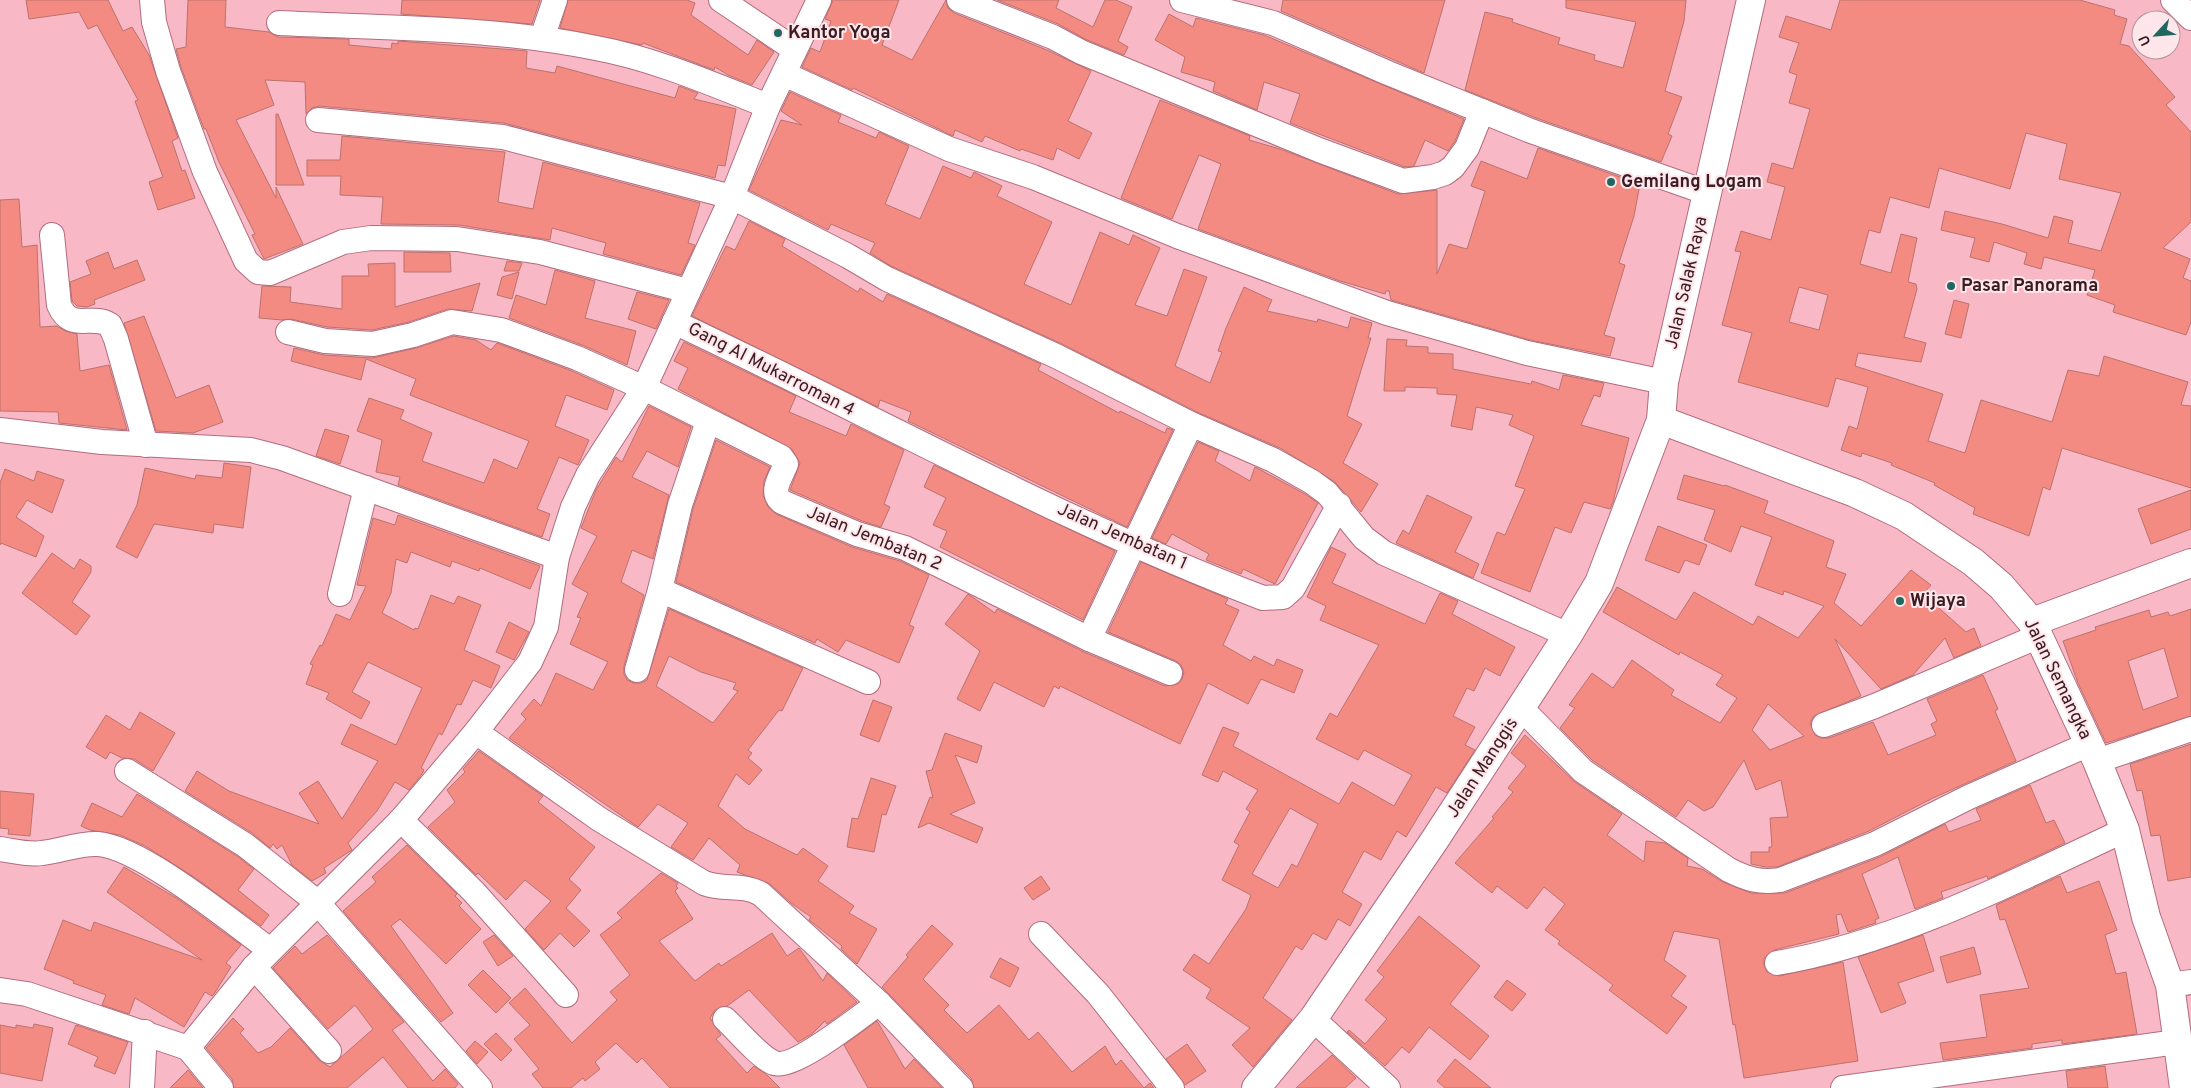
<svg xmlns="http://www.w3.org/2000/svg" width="2191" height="1088" font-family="Overpass,sans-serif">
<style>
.building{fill:#f48b83;stroke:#bc726c;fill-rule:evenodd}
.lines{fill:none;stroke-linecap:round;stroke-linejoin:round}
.minor-casing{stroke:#b46c7d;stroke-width:26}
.tertiary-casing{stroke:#b46c7d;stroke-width:30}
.primary-casing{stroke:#b46c7d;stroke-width:30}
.minor{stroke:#fff;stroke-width:24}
.tertiary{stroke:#fff;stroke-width:28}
.primary{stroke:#fff;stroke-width:28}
.poi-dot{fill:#1e6860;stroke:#ffe6ea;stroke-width:2}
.labels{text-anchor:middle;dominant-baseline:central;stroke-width:4;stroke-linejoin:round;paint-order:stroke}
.poi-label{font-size:18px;font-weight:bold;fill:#3a1c23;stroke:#ffe6ea;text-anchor:start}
.street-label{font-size:18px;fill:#3a1c23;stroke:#ffe6ea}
</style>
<rect width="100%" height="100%" fill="#f8b8c6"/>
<!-- building -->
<g class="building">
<path d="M26,0h82l15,31 9,-4 17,28 29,83 -6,3 10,30 3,-1 10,28 -37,12 -9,-28 14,-5 -28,-76 3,-1 -41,-75 -9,4 -9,-17 -50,7z"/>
<path d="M188,0h38l-1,27 44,5 9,5 71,2v6l42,4 1,-6 6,1v-3l118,9 11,1 -1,17 29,5 2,-7 118,32 4,-12 19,7 -4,6 42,10 -11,57 -7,-1 -3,13 -211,-55 -185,-17 -7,2 -6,6 -1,-32 -40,-2 9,25 -38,15 40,78v-11l27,57 -39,15 -12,-24 3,-1 -36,-72 -13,-33h-2l-23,-62 -5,-18 10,-2z"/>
<path d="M402,0h138l-8,24 -131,-10z"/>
<path d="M568,0h119l8,3 -4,12 57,40 9,-15 17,12 -22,33 -24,-10 -13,-8 -1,3 -71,-27 -1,2 -82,-17z"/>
<path d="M833,0h66l-17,45 30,15 34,-60 2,8 6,5 93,37 44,21 -23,50 24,12 -13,26 -22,-11 -4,12 -32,-11 -1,2 -35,-15 -3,6 -27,-12 -2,6 -100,-48 -1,2 -50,-23 9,-19 9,4 11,-31 -6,-2z"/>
<path d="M997,0h62l-3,8 37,19 12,-27h11l16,7 -14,34 10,6 -4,8 -37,-15 -29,-16z"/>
<path d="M1283,0h162l-21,73 -143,-62z"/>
<path d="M1566,0h120l-2,21 -19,70 17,6 -14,37 4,2 -11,26 -125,-44 -71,-28 20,-78 28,7 -1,3 48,16 -2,6 37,11 -1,5 29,8 13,-46 -70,-14z"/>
<path d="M1840,0h240l35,10 -1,5 13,4 -7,25 9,2 46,51 -9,8 25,27v90l-28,26 27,11 -7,19 8,3v41l-5,13 -73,-23 2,-7 -28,-10 8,-25 -51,-13 -3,12 -17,-5 3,-11 -33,-11 -5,20 -19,-5 5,-19 -34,-8 4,-19 57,13 46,14 6,-22 19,5 -5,22 33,8 20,-58 -62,-14 8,-35 -41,-11 -16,56 -71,-21 -10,40 -39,-11 -10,36 -11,-3 -9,34 31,9 10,-39 16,4 -9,44 8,2 1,5 -13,48 22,6 -5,19 -63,-9 -3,13 88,28 -15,47 37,12 16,-53 71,22 16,-52 31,6 5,-20 84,26 -7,23 10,1v82l-129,-40 -12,42 -7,-3 -14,49 -56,-22 2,-6 -41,-23 1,-2 -44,-18 1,-2 -30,-10 -1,4 -20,-7 8,-24 8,3 11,-42 -32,-9 -8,29 -90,-25 14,-49 -30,-8 19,-73 -6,-1 6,-20 30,9 14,-53 -18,-5 5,-19 21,6 17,-60 -21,-6 8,-28 -8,-3 10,-29 -20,-6 7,-21 45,14zM1799,287l29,8 -9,35 -30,-8z"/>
<path d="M1169,14l24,13 3,-9 68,17 200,84 -9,22 -7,10 -23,-11 -11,26 -9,1 -115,-44 10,-29 -36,-12 -7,28 -44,-19 2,-9 -34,-10 4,-15 -30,-17z"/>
<path d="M790,92l51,23 -3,7 38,16 3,-6 30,14 -24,58 35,15 23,-53 28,12 3,-6 28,14 -5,10 55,26 -28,62 47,21 29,-73 29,13 4,-10 27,13 -25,57 32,11 17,-47 23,8 -32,89 35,17 12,-31 -4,-1 8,-23 18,-41 28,13 -5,11 50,11 1,-3 30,9 3,-11 21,6 -4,15h3l-24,78 15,8 -19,39 35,21 -17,28 -26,-30 -55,-34 -83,-36 -135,-68 -171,-78 -21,-13 5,-10 -44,-19 -3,6 -79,-40 32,-70 21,5 -21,-14z"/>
<path d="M1160,100l90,36 -1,4 31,9 118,45 39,-4v84l12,-30 18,5 18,-58 -14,-5 10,-25 46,18 11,-31 102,36 -6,32 -15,47 6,2 -21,70 11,3 -5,18 -80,-16 -139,-40 -2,-9h-3l-1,3 -45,-13 -142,-52 23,-65 -22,-9 -27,64 -51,-21z"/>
<path d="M276,114h2l26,71h-28z"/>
<path d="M342,136l163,16 -7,50 35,7 10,-47 157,41 -12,40 7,2 -14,30 -78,-21 3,-11 -54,-15 -2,12 -91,-15 -78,-1 2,-27 -43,-2 1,-19h-34v-16h33z"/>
<path d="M19,199l3,48 15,-2 3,82 17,-1 8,5 12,3 3,37 29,-6 18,65 -68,-7 -1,-11 -58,-1v-211z"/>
<path d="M749,221l36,18 -3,7 76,46 2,-4 23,14 4,-8 154,70 -3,6 81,43 1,-2 45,22 2,-5 6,2 -46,97 -219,-106 3,-9 -31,-12 -2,7 -186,-91 34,-70 9,4z"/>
<path d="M108,252l6,17 23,-9 8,20 -51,20 1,4 -8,3 -10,-1 -5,-5 -2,-19 21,-8 -5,-13z"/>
<path d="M404,252l46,1 1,19h-47z"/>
<path d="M507,261l15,2 -3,8h-15z"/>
<path d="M395,263v44l85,-24 -8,28 -24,-2 -39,13 -37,8 -45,-3 -36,-8 -9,1 -23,-2 3,-32 29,1 -1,15 52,7v-33h27l-1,-12z"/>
<path d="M555,270l40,11 -10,37 51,13 -9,34 -45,-20 -73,-27 7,-23 30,10z"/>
<path d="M519,272l-7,27 -15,-4 5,-18z"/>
<path d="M637,292l32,8 -13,29 -28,-10z"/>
<path d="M1954,300l15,4 -8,34 -16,-4z"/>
<path d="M144,316l32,82 33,-13 14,37 -30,11 -37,-2 -32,-108z"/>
<path d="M453,336l23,4 15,10 6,-7 75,28 42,19 -7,20 -41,-15 -11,31 34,14 -11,25 -19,-8 -22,52 13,5 -8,23 -144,-52 2,-8 -24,-5 6,-32 -25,-9 12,-33 35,12 -4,9 32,14 -10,28 62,22 10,-24 23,10 12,-28 -119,-46 6,-16 -50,-20 -5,21 -70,-19 3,-13 30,7 48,3 44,-10z"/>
<path d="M1387,339l20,1 -1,6 22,1v6l25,1v15l78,15 1,-3 27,9 4,-15 41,8 -4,14 -6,-2 -13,30 48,13 -16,64 -3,7 -26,-7 -13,31 -16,-6 -25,65 -49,-19 16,-41 8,3 20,-46 -10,-3 19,-50 -25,-11 4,-10 -37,-8 -4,23 -21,-4 6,-31 -20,-1v-6l-32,-1v4h-21z"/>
<path d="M684,342l112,54 -7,16 57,24 5,-12 53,26 -20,54 6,3 -9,20 -19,-6 -72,-31 10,-27 -8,-14 -114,-60 10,-21 -14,-7z"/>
<path d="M649,406l42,21 -13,40 -31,-16 -15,26 37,18 -16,64 -21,-9 -11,32 23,13 -20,71v8l3,6 7,3h7l6,-3 22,-71 134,59 -21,43 -3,-1 -31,40 4,3 -4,5 14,12 -13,15 -13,-11 -18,32 27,23 52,26 6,-7 25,18 -10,15 36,25 -5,7 28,16 -20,35 -16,-15 1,-3 -33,-26 2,-3 -20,-14 -21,-19 -33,-12 3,-7 -31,-27 -16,22 -22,-13 17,-24 -30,-19 -20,23 -129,-89 17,-19 -5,-5 13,-15 7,7 15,-33 37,17 15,-28 -38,-18 11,-26 -4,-1 11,-24 -16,-9 25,-48 -16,-8 15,-38 20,-33 6,5zM669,656l32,16 35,11 -3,6 5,2 -25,32 -57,-37z"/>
<path d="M325,429l24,7 -9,28 -24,-8z"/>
<path d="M716,440l54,27 -6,14 -1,14 5,12 8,7 76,33 48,14 29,14 -20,50 5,2 -15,36 -53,-23 -8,12 -21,-13 -2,4 -139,-61 17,-73z"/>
<path d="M1198,442l21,9 -4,10 35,20 5,-14 50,27 13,9 -43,81 -32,-15 -2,5 -35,-14 3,-6 -37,-20 -6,10 -14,-6z"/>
<path d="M224,463l27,4 -8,61 -29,-4 -1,9 -59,-9 -17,34 -21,-11 21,-42 8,-37 50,11 1,-4 26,3z"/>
<path d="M934,465l181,86 -32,69 -143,-73 7,-16 -14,-6 13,-27 -22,-11z"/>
<path d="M5,469l29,12 3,-10 27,9 -12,33 -25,-13 -11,17 28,19 -8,21 -35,-14 -1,2v-62z"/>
<path d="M1684,475l40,11 1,-1 43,16 -4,12 70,28 -8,26 20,7 -12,29 27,23 50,-56 20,15 -8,9 43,38 8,-4 7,18 -27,12 -9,-20 -32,37 -32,14 -46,-50 26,57 -47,20 -4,7 5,12 6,3h8l44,-16 15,33 48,-20 -5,-11 6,-3 -10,-22 56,-24 15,34 -3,2 21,50 -83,37 -64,33 -92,36h-11l-15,-3v-12h18v-5h3l-2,-29 18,-1 -7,-37 -25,10 -12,-30 -31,47 -9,4 -16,-11 -12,17 -84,-57 -32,-32 15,-20 -6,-3 23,-32 21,15 19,-28 42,30 -3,5 49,28 17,-25 -21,-13 7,-10 -43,-23 -1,3 -76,-43 14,-25 59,33 18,-28 59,33 5,-9 40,22 26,-32 -40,-15 -1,4 -28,-10 17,-48 -31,-11 -10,26 -27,-12 11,-30 -38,-11zM1768,704l36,32 -34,14 -18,-20z"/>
<path d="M2191,490v39l-40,15 -13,-35z"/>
<path d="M1427,495l45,22 -17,35 24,12 -6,14 -77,-35 7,-13 6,4z"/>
<path d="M398,515l142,51 -10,23 -50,-21 -1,3 -27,-10 -2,6 -39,-15 -4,11 -11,-4 -5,34 -9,20 32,17 1,-2 3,1 13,-34 23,9 4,-8 23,9 -17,45 36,16 -9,22 -18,-8 -12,25 -4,-1 -15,31 -3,-2 -18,35 3,2 -2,4 -13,16 -14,-8 -18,29 -29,32 4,7 -28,18 2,5 -14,8 -20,-16 -10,-20 -5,4 -4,-5 -3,4 -18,-15 -67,-42 12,-20 32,20 90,33 -20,-31 19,-12 24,38 36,-58 -37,-17 10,-20 45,21 26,-57 -54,-26 -16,30 18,10 -9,17 -35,-20 3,-6 -23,-9 7,-19 -3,-1 10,-19 2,1 14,-32 14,6 16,-34 -9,-1 16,-67 22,7z"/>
<path d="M1658,526l49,19 -8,20 -14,-5 -6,13 -34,-13z"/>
<path d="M1331,547l15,7 -14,29 93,41 15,-31 18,8 -6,13 63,33 -15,29 -15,-8 -11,23 -7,-3 -14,28 22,11 -10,18 10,5 -28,43 -11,-6 -30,50 -9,-6 -16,29 -17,-9 -22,41 20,12 -12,22 -12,-7 -12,21 -13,-7 -11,17 -6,-4 -33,52 29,22 -39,47 -21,-22 18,-17 -44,-30 5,-9 -28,-19 11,-16 15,10 37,-55 5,-14 -29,-15 17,-35 -5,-3 16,-30 -4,-3 12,-19 -35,-19 -5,11 -16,-7 21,-48 16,6 -6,13 106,58 13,-22 42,24 18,-31 -48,-25 -6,10 -42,-21 14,-26 7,4 42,-72 -59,-25 6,-14 -19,-9zM1290,808l28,16 -21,43 -5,-3 -14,24 -26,-14z"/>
<path d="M52,553l22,16 6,-10 11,7v6l-19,30 18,14 -14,19 -54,-42z"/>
<path d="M1141,562l87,37 -3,5 14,6 -16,35 28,16 3,-5 20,10 3,-7 26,11 -9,23 -33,-14 -13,25 -40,-21 -28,61 -120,-58 -1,3 -5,-3 -10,21 -50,-25 -14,29 -23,-12 23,-48 -35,-27 23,-30 27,19 2,-4 87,43 81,34 13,-2 4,-5 2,-7 -3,-7 -5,-4 -68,-29z"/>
<path d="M2191,609v107l-85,27 -28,-60 -15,-42 33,-11 -1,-3 54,-17 2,7 17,-5 2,4zM2164,648l14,49 -35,13 -15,-49z"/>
<path d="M509,622l20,10 -15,28 -18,-8z"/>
<path d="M873,700l19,7 -13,35 -19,-7z"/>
<path d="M140,712l35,21 -22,38 -19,-12 -12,-1 -12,-6 -4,7 -20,-12 20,-32 24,15z"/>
<path d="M945,733l37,13 -5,17 -22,-8 20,48 -25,11 33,14 -6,15 -48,-20 -11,5 12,-31 3,1 -7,-27 6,-1z"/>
<path d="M1525,735l50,47 47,32 -15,21 37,27 2,-21 19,2 23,15 -1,8 15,3 21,13 28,11h34l95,-36 65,-33 4,8 32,-12 -5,-11 54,-24 16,38 8,-3 11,23 -77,36 -1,-3 -46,16 2,6 -28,11 -17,-52 -36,17 17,44 -4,2 1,3 -28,9 -7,-18 -5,1 3,19 -65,16 -10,8v7l3,7 12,4 64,-14 15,99 -114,17 -9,-54 -2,1 -14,-86 -45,-8 -10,29 22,16 -15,20 16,11 -20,27 -58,-44 4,-5 -55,-41 2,-3 -15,-11 20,-26 -21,-17 -17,22 -30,-23 -5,7 -37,-30 39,-45 -2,-1 21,-25 -5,-4 18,-22 -15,-13z"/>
<path d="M2191,744v133l-23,4 -8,-46 -9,1 -9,-46 -5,1 -7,-27z"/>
<path d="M479,751l64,45 -5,6 57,45 -26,32 12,11 -15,18 24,23 -16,16 -14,-14 -16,17 -19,-21 26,-28 -26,-21 -19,20 -28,-27 -2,2 -48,-48 27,-25 -8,-12 18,-18 -2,-3z"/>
<path d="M871,778l25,8 -10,29 -4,-1 -8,38 -27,-5 5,-29 6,1z"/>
<path d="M0,791l34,3 -4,42 -22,-2 1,-5 -9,-1z"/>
<path d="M137,794l100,62 17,13 -16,21 31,25 -8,11 -67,-49 -49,-31 -25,-11 -30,-5 -9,-4 11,-23 30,14z"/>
<path d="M407,845l50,49 -2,2 7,7 -3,3 22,23 -35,35 -46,-45 -9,7 62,87 -12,9 -98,-111 33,-29 -4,-5z"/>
<path d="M124,867l54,32 63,46 -15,18 5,4 -17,27 -2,2 -7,-4 -21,35 -49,-29 -6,16 -27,-9 4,-10 -33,-12 1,-2 -30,-12 19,-49 28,11 3,-9 108,38 -95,-68z"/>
<path d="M661,873l17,10 -2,3 2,2 -3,3 18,28 -34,22 36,40 24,-18 2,3 51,-33 15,23 12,-8 24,33 4,-8 30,29 -30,22 -2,-3 -13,13 -14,8 -49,-52 -22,16 -12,4 -5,8 11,17 -5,4 31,34 7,-7 13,9 13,13h-110l-28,-30 -5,5 -21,-20 -21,19 5,7 -15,12 -2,-3 -12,10h-28l-11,-14 7,-5 -25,-30 16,-14 -21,-22 16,-15 47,55 45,-43 -7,-8 20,-17 -30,-40 22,-17 -5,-5z"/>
<path d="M1041,876l9,13 -17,11 -9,-12z"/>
<path d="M2060,876l7,17 32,-12 18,49 -12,5 11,39 10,-2 11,62 -75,10v-4l-30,4v4l-89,12 -3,-17 47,-6 -7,-42 49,-7 -24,-69 -5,1 -4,-15z"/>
<path d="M1419,916l61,50 -30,38 39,32 -19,24 -41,-33 -20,26 -7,-6 -17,19 -38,-34 2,-2 16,14 22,-25 -22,-19 19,-23 -7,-6z"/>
<path d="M932,925l21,19 -30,35 26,26 -5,5 23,23 32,-28 30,35 9,-8 34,40 33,-26 11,19 5,-5 23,28 6,-5 4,5h-180l-3,-10 -89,-91 26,-30 -2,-2z"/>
<path d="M327,935l77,87 -12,8 41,51 12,-12 13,15 -3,4h-47l-25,-31 -36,31h-113l-2,-9 -26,-31 27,-30 11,11 -4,4 18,20 13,-6 19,-19 29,32 11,7 43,-38 -18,-24 -27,24 -55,-61 22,-22 7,8z"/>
<path d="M494,935l19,21 -15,10 -15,-24z"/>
<path d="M1923,935l11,36 -36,12 8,20 -25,10 -23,-56z"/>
<path d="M1974,947l7,27 -34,9 -7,-26z"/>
<path d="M1000,958l19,10 -9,19 -20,-10z"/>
<path d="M483,970l28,28 -15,15 -28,-28z"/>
<path d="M1507,980l19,14 -14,17 -18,-14z"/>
<path d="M877,1021l28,48 9,-10 28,29h-74l-24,-43z"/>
<path d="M34,1024l19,4 -11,53 -42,-8v-48l16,3v-3l17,3z"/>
<path d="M76,1025l52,17 -13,32 -21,-8 4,-9 -30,-13z"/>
<path d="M496,1033l16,17 -11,11 -17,-17z"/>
<path d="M475,1041l13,11 -11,12 -11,-13z"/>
<path d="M1187,1044l19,27 -21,14 -19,-26z"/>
<path d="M1332,1055l24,23 -11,10h-49z"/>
<path d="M1455,1059l36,29h-46l-8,-7z"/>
<path d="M2105,1066l3,22h-40l-2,-17z"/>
<path d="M188,1070l15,18h-33z"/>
</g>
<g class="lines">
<defs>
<g id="minor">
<path d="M152,0l2,22 14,49 37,101 41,89 12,11 12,1 73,-31 28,-4 86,1 83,13 148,39"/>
<path d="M721,0l73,49"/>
<path d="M959,0l94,37 28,15 238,98 84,31 30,-4 12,-4 8,-6 14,-19 15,-37"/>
<path d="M1182,0l91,23 115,50 143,58 177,62"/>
<path d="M2173,0l18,18"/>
<path d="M279,23c106,5 213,4 317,25 59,11 116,36 172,58"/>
<path d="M542,38l13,-38"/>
<path d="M784,74l165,75 84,28 144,59 210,77 140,40 137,29"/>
<path d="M318,120l185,17 229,60 116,59 39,23 169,77 135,68 82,36 39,22 15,11 37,45 20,15 184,82"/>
<path d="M52,235l7,70c12,28 32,8 51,20l6,14 30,106"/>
<path d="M674,322c196,92 386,199 589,276l20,-1 10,-9 46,-83"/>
<path d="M288,332l37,9 48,3 40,-9 39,-13 49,8 76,28 67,30 137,69 5,7c-5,13 -17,28 -4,38l75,32 48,14 184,91 81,34"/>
<path d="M0,430l102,12 149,8 31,8 275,99"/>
<path d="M660,590l208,92"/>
<path d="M340,594l26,-106"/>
<path d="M1089,639l102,-215"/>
<path d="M637,670l23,-80 20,-85 28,-84"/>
<path d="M1522,709l61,62 146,99c18,9 31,13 51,10l95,-36 94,-47 120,-53"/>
<path d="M1824,725l51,-19 164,-70"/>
<path d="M476,732l123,87 105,64c21,8 37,0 57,11l118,109 82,85"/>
<path d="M2097,761l94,-32"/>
<path d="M127,771l118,74 72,57 163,186"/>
<path d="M401,820l73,72 92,103"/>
<path d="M0,849c14,2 28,6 42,4 19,-2 37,-10 56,-9 43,3 135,79 172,106"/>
<path d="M1041,934l57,60 74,94"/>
<path d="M1777,963c116,-19 241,-83 348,-133"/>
<path d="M254,967l75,84"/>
<path d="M2170,985l21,-3"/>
<path d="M0,990l27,4 161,54 66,-81 147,-147 75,-88 54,-70 16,-35 11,-70 16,-50 15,-32 56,-87 88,-191 36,-91 51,-106"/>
<path d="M725,1019c12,11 34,38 49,44 20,7 85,-46 105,-60"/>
<path d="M1313,1019l75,69"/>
<path d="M188,1048l33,40"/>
<path d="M142,1088l3,-56"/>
<path d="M1843,1088l334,-46"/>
</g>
<g id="tertiary">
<path d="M2032,622l159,-59"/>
<path d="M1256,1088l57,-69 121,-178 134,-206 31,-52 62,-163"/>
</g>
<path id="primary" d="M1751,0l-87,382 -3,38 194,73 49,23 69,46 28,24 31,36 65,139 28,69 21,87 24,68 14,103"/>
</defs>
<!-- minor casing -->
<use href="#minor" class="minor-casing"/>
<!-- tertiary casing -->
<use href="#tertiary" class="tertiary-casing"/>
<!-- primary casing -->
<use href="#primary" class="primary-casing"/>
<!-- minor -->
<use href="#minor" class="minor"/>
<!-- tertiary -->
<use href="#tertiary" class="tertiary"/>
<!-- primary -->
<use href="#primary" class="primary"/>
</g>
<!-- markers -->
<g class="poi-dot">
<circle cx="778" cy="33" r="5"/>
<circle cx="1611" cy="182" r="5"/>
<circle cx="1951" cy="286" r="5"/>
<circle cx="1900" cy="601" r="5"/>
</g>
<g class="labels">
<!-- poi labels -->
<g class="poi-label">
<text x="788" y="33">Kantor Yoga</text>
<text x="1621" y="182">Gemilang Logam</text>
<text x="1961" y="286">Pasar Panorama</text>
<text x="1910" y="601">Wijaya</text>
</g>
<!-- street labels -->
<g class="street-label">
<text transform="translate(1687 283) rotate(-77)">Jalan Salak Raya</text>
<text transform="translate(771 370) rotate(27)">Gang Al Mukarroman 4</text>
<text transform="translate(1122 537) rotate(24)">Jalan Jembatan 1</text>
<text transform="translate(874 539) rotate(22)">Jalan Jembatan 2</text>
<text transform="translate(2057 679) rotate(64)">Jalan Semangka</text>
<text transform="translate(1483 768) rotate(-57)">Jalan Manggis</text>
</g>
</g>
<!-- north arrow -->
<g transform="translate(2156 35) rotate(244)"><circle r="24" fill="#ffe6ea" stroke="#b0959a"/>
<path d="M0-4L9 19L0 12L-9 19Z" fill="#1e6860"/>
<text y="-8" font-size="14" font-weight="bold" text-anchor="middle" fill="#3a1c23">U</text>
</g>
</svg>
